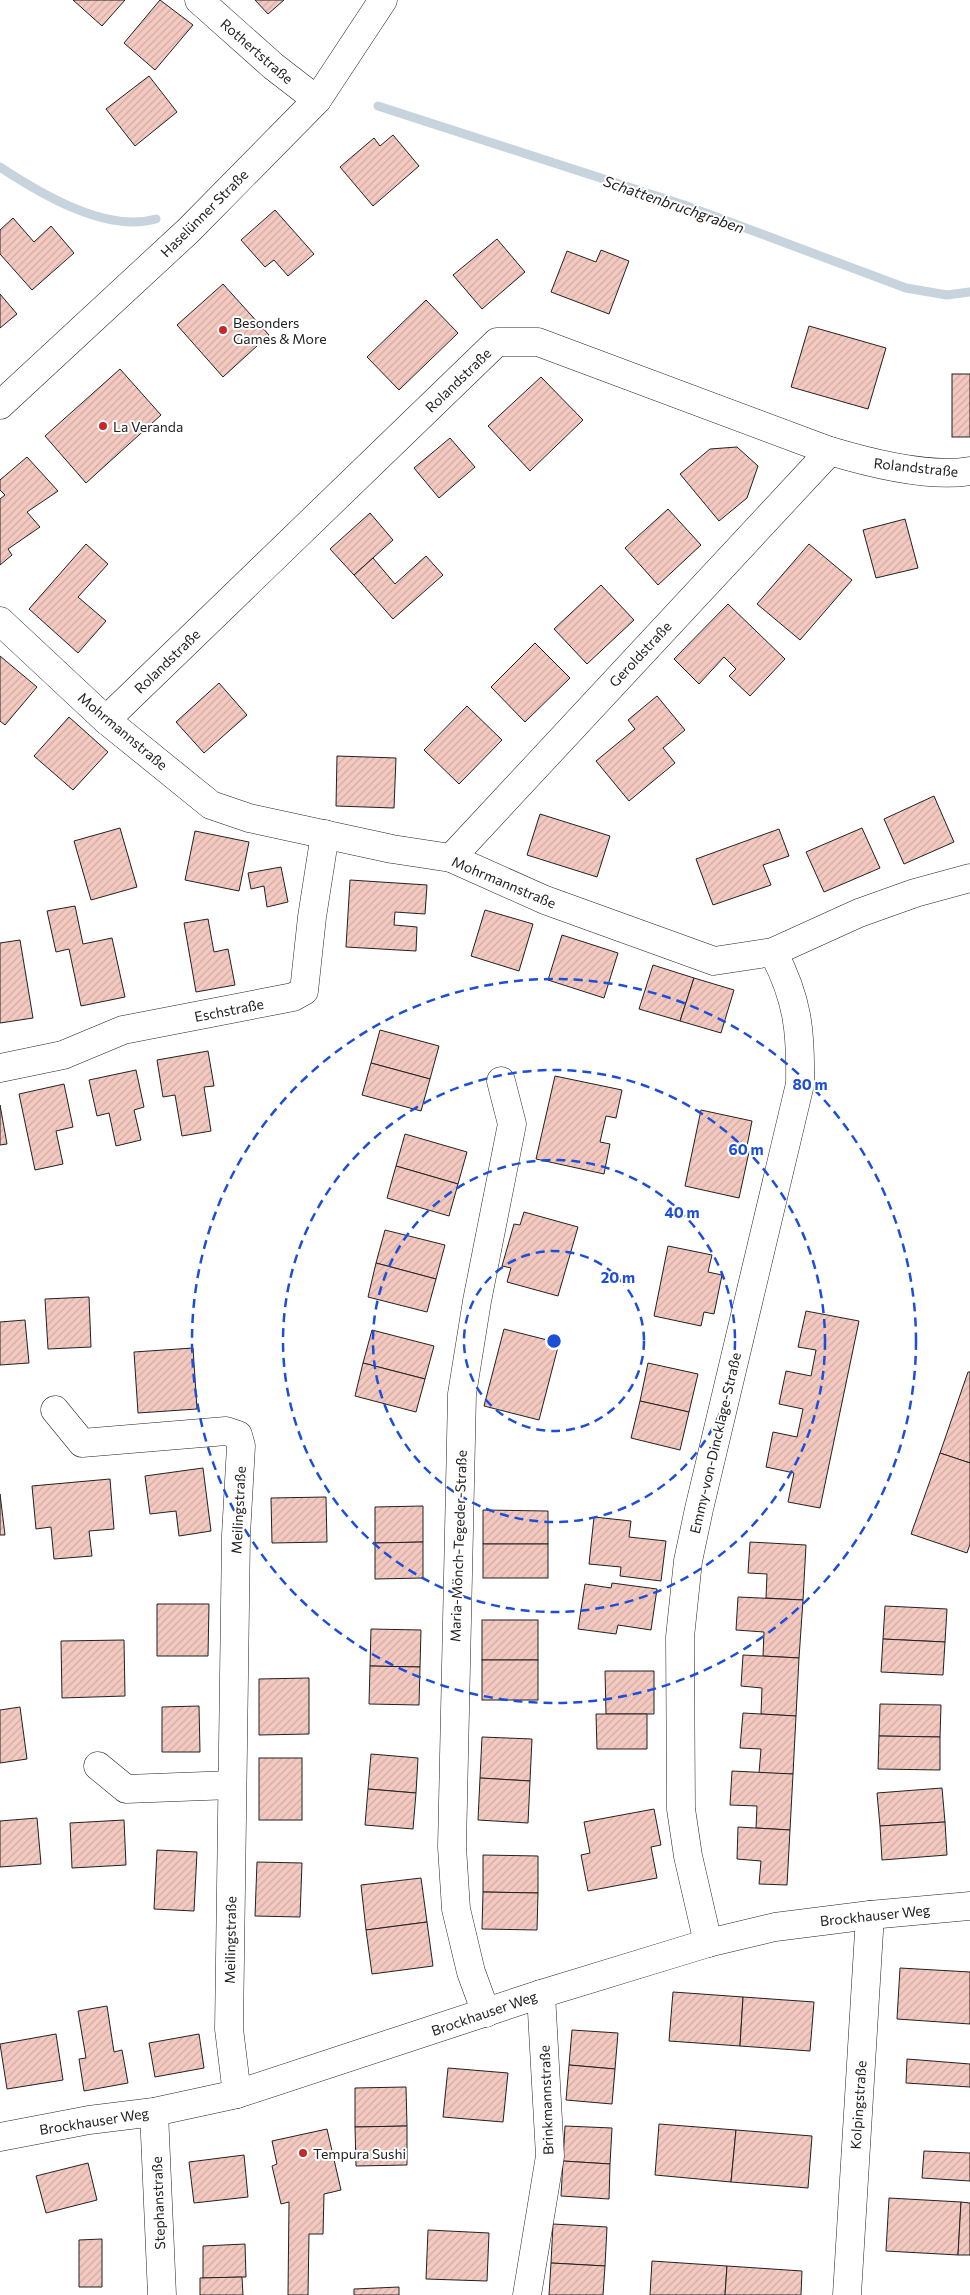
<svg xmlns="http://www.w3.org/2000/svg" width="970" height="2295" font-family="Commissioner,sans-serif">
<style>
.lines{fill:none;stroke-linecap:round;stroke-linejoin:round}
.stream{stroke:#c7d3dd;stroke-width:9}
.building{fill:url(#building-hatch);stroke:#222}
.street-casing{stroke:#222;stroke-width:29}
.secondary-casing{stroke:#222;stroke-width:29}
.street{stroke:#fff;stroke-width:28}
.secondary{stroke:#fff;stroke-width:28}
.ring{fill:none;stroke:#1d4ed8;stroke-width:2.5;stroke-dasharray:9 6}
.poi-dot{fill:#c62828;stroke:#fff;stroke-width:2}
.labels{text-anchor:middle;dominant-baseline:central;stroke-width:4;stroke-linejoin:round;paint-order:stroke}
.street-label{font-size:14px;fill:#222;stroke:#fff}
.poi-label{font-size:14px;fill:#222;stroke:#fff;text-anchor:start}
.water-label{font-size:15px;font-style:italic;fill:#222;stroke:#fff}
.centre{fill:#1d4ed8;stroke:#fff;stroke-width:2.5}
.ring-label{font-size:15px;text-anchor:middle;font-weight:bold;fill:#1d4ed8;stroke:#fff;stroke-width:4;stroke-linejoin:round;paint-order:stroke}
</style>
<defs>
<pattern id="building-hatch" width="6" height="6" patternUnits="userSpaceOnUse" patternTransform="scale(1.25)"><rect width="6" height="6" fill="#f3c9c0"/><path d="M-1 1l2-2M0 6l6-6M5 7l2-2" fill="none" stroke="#d0aca5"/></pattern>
</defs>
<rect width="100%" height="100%" fill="#fff"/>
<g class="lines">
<!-- stream -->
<g class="stream">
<path d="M378,106l306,99 222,83 41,7 23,-3"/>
<path d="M0,167c41,27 106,66 156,52"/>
</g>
</g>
<!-- building -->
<g class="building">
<path d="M73,0h52l-23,26z"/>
<path d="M160,0l33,25 -38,45 -31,-27z"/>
<path d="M255,0h29l-16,14z"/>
<path d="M149,76l28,36 -42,34 -29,-37z"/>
<path d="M393,135l26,31 -46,40 -33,-39 34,-29 6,8z"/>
<path d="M275,210l39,44 -26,22 -14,-16 -9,7 -24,-27z"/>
<path d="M13,218l21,24 17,-16 23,27 -42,37 -32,-36v-24z"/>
<path d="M497,239l28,33 -43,37 -29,-34z"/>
<path d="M601,250l28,11 -20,53 -58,-22 16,-41 29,11z"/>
<path d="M223,284l46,51 -46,42 -46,-52z"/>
<path d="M0,294l17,20 -17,14z"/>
<path d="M426,300l32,33 -59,57 -32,-33z"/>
<path d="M809,326l77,22 -18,61 -77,-22z"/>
<path d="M120,369l41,46 -75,68 -41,-47z"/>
<rect x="952" y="374" width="18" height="63"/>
<path d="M541,377l42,43 -53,51 -42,-45z"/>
<path d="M450,438l25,29 -36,31 -25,-30z"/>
<path d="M737,447l21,19 -11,32 -28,23 -39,-47 30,-25z"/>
<path d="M27,457l31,34 -31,21 13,15 -32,22 4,6 -12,10v-66l5,-4 -5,-5v-10z"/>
<path d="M668,509l33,36 -43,40 -33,-37z"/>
<path d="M370,513l23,27 -39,35 -24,-26z"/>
<path d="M905,519l13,49 -42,10 -13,-48z"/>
<path d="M86,544l22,20 -30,33 28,24 -28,32 -49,-44z"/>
<path d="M809,544l43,36 -52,60 -43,-36z"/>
<path d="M426,556l17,19 -50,44 -39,-44 19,-17 22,26z"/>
<path d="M601,585l33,35 -47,44 -33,-35z"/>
<path d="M728,604l57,55 -35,37 -21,-20 7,-7 -12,-12 -25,27 -25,-25z"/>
<path d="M535,643l35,35 -45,44 -34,-35z"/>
<path d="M0,656l37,31 -32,38 -5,-4z"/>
<path d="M219,683l28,32 -43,38 -28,-31z"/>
<path d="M657,696l28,34 -22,18 12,15 -46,38 -33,-40 39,-32 -7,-9z"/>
<path d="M467,706l35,34 -43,44 -35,-34z"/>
<path d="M69,717l39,35 -35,38 -39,-34z"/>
<path d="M337,756l59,2 -2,50 -58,-2z"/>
<path d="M934,796l20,46 -50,22 -20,-45z"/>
<path d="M540,814l70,22 -13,41 -70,-22z"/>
<path d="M120,828l17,59 -46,13 -17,-59z"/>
<path d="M862,828l18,40 -56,24 -18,-40z"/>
<path d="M779,829l10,27 -26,9 8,20 -58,20 -17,-46z"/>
<path d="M195,831l54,11 -10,49 -54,-11z"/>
<path d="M281,867l7,35 -21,5 -3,-21 -13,3 -3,-16z"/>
<path d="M350,880l77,5 -2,29 -30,-2 -1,13 23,2 -1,24 -70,-4z"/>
<path d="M75,906l8,38 29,-6 13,59 -44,9 -12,-57 -13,3 -9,-41z"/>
<path d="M485,910l48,14 -14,47 -48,-15z"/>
<path d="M208,919l6,33 14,-3 7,36 -39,7 -12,-69z"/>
<path d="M562,935l56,18 -14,45 -56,-18z"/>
<path d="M20,940l13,78 -33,5v-80z"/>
<path d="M653,965l41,13 -14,43 -41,-12z"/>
<path d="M694,978l40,12 -13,43 -41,-12z"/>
<path d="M380,1030l59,16 -9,33 -59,-16z"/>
<path d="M208,1051l6,35 -10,1 7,44 -29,5 -7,-41 -12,2 -6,-37z"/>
<path d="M371,1063l59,16 -9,32 -59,-16z"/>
<path d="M136,1070l8,37 -10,3 7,30 -25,6 -7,-33 -12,3 -8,-36z"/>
<path d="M555,1076l67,14 -6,28 -10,-2 -6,26 10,2 -6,30 -68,-15z"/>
<path d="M64,1084l9,43 -17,4 7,33 -28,6 -16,-76z"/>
<path d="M0,1105l7,39 -7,1z"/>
<path d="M701,1110l51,11 -6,30 3,1 -10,46 -54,-12z"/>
<path d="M405,1134l62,18 -9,32 -62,-18z"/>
<path d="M396,1166l62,18 -9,32 -62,-18z"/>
<path d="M524,1212l54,15 -20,69 -51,-14 4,-14 -9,-2 12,-42 6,1z"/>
<path d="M385,1230l60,15 -9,34 -60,-16z"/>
<path d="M668,1246l44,9 -4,17 14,3 -8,39 -10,-2 -3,14 -47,-10z"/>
<path d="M376,1263l60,16 -9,33 -59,-15z"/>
<path d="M89,1297l2,50 -43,2 -3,-50z"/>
<path d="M806,1311l53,10 -39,187 -32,-6 6,-29 -28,-6 7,-35 24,5 6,-28 -24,-5 7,-33 25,5 5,-26 -18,-3z"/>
<path d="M25,1320l4,43 -29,2v-43z"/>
<path d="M504,1329l55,14 -20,77 -55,-14z"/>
<path d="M372,1330l62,16 -9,33 -62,-16z"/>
<path d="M193,1348l4,61 -59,4 -4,-61z"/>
<path d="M363,1363l62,16 -9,33 -61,-16z"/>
<path d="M648,1363l50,11 -9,38 -49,-11z"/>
<path d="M968,1372h2v91l-30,-10z"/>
<path d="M640,1401l49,11 -9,38 -49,-12z"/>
<path d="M940,1453l30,10v81l-3,9 -56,-19z"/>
<path d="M203,1468l8,63 -32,5 -3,-25 -26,3 -5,-38z"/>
<path d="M110,1479l4,50 -25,2 3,25 -38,3 -3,-32 -15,2 -4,-43z"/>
<path d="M0,1494l5,41h-5z"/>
<path d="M326,1497l1,45 -55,1 -1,-45z"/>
<path d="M423,1506v36l-48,1v-36z"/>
<path d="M483,1510l65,1v33h-65z"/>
<path d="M594,1517l37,4 -2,16 37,4 -5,40 -41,-5 1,-9 -32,-3z"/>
<path d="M423,1542v36l-48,1v-36z"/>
<path d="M750,1542l56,3 -3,55 -37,-2 1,-24 -19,-1z"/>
<rect x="483" y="1544" width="65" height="34"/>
<path d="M612,1583l45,6 -6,41 -33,-5 -2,9 -38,-5 7,-45 26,4z"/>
<path d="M738,1597l65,3 -4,58 -36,-2 1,-24 -28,-2z"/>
<path d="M157,1604h52l-1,52h-51z"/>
<path d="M885,1606l62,3 -2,33 -62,-3z"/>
<rect x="482" y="1620" width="56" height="40"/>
<path d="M371,1629l50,1 -1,37 -50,-1z"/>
<path d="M883,1639l62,3 -2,33 -62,-3z"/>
<path d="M124,1640l1,56 -63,2 -1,-57z"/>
<path d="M743,1655l56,3 -3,58 -35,-2 1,-26 -21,-2z"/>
<rect x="482" y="1660" width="56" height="40"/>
<path d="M370,1666l50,1 -1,38 -50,-1z"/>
<path d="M605,1671h49v43h-48z"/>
<path d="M309,1678v56l-50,1v-56z"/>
<path d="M880,1704l61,1 -1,32 -61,-1z"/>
<path d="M199,1706l1,46h-38v-45z"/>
<path d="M20,1707l7,52 -27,4v-53z"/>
<path d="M743,1713l53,3 -3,58 -34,-1 2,-24 -21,-1z"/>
<path d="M596,1714h51v35h-50z"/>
<path d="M879,1736l61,1v33l-62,-1z"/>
<path d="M482,1737l50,2 -2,42 -50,-3z"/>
<path d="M371,1754l47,4 -2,35 -48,-4z"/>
<rect x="259" y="1758" width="43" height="62"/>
<path d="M732,1771l61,3 -3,56 -34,-2 1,-22 -27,-1z"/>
<path d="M480,1778l50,3 -2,42 -50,-3z"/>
<path d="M942,1788l3,34 -65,4 -3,-33z"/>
<path d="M368,1789l48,4 -3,36 -48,-4z"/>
<path d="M654,1809l7,36 -10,2 6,31 -69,13 -7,-36 9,-2 -6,-31z"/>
<path d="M37,1818l4,46 -41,3v-46z"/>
<path d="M124,1820l2,45 -54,3 -2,-45z"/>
<path d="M945,1822l2,33 -65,5 -2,-34z"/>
<path d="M738,1827l52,3 -3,55 -28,-1 2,-23 -24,-2z"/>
<path d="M157,1850l40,2 -3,59 -40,-2z"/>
<path d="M483,1855l55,1v37l-55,-1z"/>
<path d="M257,1862l45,1 -2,54 -45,-1z"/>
<path d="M421,1878l6,44 -61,8 -5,-45z"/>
<path d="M483,1892l55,1 -1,37 -55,-1z"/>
<path d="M427,1922l6,44 -61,8 -6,-44z"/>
<path d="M900,1968l70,4v52l-73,-5z"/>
<path d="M673,1992l70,5 -3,49 -71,-5z"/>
<path d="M743,1997l71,5 -4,49 -70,-5z"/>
<path d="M107,2006l7,46 8,-2 6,33 -44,8 -5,-32 7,-1 -8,-47z"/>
<path d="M572,2030l46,3 -3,36 -46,-4z"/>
<path d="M56,2034l7,46 -56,9 -7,-45z"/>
<path d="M199,2034l5,34 -49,9 -6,-34z"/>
<path d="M907,2059l63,5v23l-64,-4z"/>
<path d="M569,2065l46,4 -3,35 -46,-4z"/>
<path d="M448,2068l60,5 -5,49 -60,-5z"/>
<path d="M406,2087l1,39 -52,1v-39z"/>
<path d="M659,2124l77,6 -5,52 -76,-7z"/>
<path d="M407,2126v39l-51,1 -1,-39z"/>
<path d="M565,2126l47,2 -2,36 -47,-3z"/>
<path d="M327,2129l14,61 -17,4 -1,40h-14l-1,61h-20l1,-93 -8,2 -9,-38 5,-2 -5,-23z"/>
<path d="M736,2130l76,6 -4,52 -77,-6z"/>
<path d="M924,2151l46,2v28l-48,-3z"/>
<path d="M244,2155l4,42 -54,6 -5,-41z"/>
<path d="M563,2161l47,3 -1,35 -48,-3z"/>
<path d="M88,2163l9,37 -51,13 -10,-37z"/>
<path d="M889,2198l72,4 -3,53 -72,-4z"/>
<path d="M961,2202l9,1v52h-12z"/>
<path d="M553,2224l54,3 -2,39 -54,-3z"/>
<path d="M428,2230l61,3 -2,48 -61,-2z"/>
<path d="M102,2239v48h-23v-47z"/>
<path d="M245,2244l1,33 -43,1v-32z"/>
<path d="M652,2261l75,5 -2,29h-75z"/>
<path d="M551,2263l54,3 -2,29h-54z"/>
<path d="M727,2266l75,5 -1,24h-76z"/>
<path d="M242,2277l1,18h-43v-17z"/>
<path d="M399,2287v8h-45v-6z"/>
</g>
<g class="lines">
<defs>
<g id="street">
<path d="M199,0l74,66 44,34"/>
<path d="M0,621l106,99 105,85 38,13 143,31 59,9 94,42 169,61 59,-9 86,-39 56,-20 55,-15"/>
<path d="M106,720l391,-378h41l292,109c40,12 99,27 140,20"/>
<path d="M451,858l379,-407"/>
<path d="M0,1068l63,-13 60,-25 170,-33 11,-6 8,-74 13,-83"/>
<path d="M55,1410l27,33 144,-12 12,4 3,11 -5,89 -7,494 8,65"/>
<path d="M98,1766l28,23 106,-4"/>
<path d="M708,1943l-20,-87 -7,-47 -1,-172 8,-76 11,-52 101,-425c1,-52 -2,-85 -27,-132"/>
<path d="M486,2013l-15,-41 -15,-63 -4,-62 10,-453 15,-93 35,-177 -11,-43"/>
<path d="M154,2112l8,183"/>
<path d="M0,2137l89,-17 65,-8 83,-18 304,-100 167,-51 67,-16 95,-12 100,-9"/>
<path d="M527,2295l23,-139 -9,-162"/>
<path d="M847,2295l23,-380"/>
</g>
<path id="secondary" d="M0,405l189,-175 128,-130 66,-100"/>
</defs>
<!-- street casing -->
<use href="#street" class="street-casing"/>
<!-- secondary casing -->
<use href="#secondary" class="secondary-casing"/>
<!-- street -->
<use href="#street" class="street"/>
<!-- secondary -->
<use href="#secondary" class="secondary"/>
</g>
<!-- distance rings -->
<g class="ring">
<circle cx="554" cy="1341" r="90"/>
<circle cx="554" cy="1341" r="181"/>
<circle cx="554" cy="1341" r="271"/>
<circle cx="554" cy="1341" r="362"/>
</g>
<!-- markers -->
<g class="poi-dot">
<circle cx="223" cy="330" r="5"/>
<circle cx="103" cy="426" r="5"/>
<circle cx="303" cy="2153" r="5"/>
</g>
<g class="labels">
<!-- street labels -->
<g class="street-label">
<text transform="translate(257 51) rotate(41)">Rothertstraße</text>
<text transform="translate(204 213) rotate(-45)">Haselünner Straße</text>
<text transform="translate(458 380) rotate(-44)">Rolandstraße</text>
<text transform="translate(916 467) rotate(6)">Rolandstraße</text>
<text transform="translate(640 654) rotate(-47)">Geroldstraße</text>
<text transform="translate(167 661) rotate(-44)">Rolandstraße</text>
<text transform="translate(123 731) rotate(40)">Mohrmannstraße</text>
<text transform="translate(504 882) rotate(23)">Mohrmannstraße</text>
<text transform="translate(229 1010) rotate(-11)">Eschstraße</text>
<text transform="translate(715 1443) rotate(-77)">Emmy-von-Dincklage-Straße</text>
<text transform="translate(238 1510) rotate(-87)">Meilingstraße</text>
<text transform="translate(458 1546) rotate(-88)">Maria-Mönch-Tegeder-Straße</text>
<text transform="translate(875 1915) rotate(-6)">Brockhauser Weg</text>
<text transform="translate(230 1940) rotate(-89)">Meilingstraße</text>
<text transform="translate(484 2013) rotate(-19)">Brockhauser Weg</text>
<text transform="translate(546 2100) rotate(-92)">Brinkmannstraße</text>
<text transform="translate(858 2105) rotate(-86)">Kolpingstraße</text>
<text transform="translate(94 2121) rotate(-9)">Brockhauser Weg</text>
<text transform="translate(158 2203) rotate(-92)">Stephanstraße</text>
</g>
<!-- poi labels -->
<g class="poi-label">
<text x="233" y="322">Besonders<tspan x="233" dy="16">Games &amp; More</tspan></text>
<text x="113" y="426">La Veranda</text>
<text x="313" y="2153">Tempura Sushi</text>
</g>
<!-- water labels -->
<g class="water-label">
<text transform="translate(674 204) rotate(19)">Schattenbruchgraben</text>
</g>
</g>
<circle cx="554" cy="1341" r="8" class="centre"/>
<g class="ring-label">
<text x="810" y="1090">80 m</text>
<text x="746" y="1155">60 m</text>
<text x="682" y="1218">40 m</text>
<text x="618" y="1283">20 m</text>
</g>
</svg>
